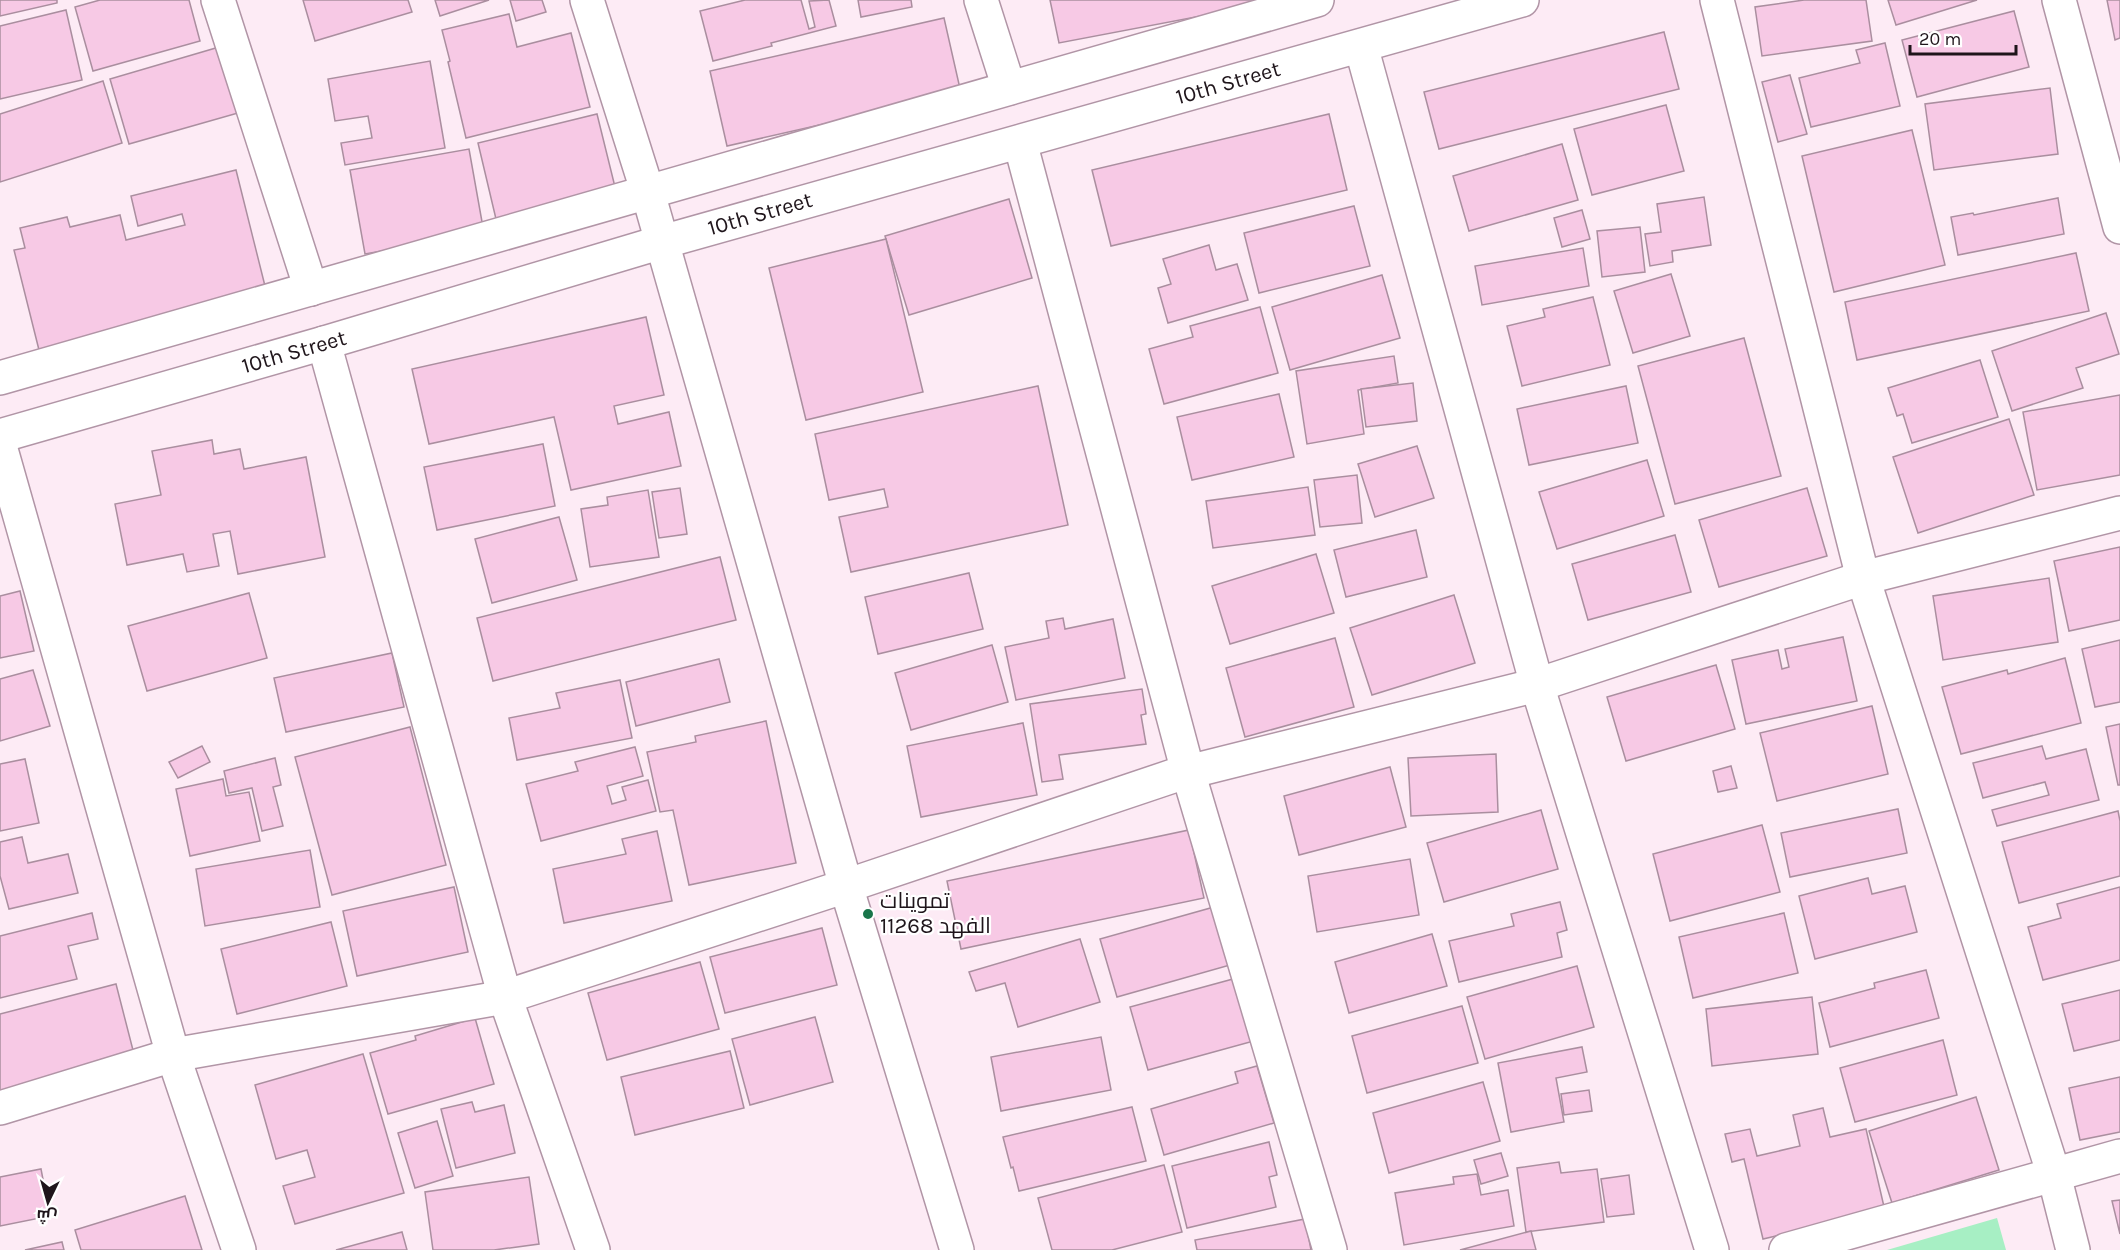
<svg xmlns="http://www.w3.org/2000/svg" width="2120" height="1250" font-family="Karla,Cairo,sans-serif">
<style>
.green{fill:#a7efc4}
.building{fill:#f7c9e5;stroke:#aa8e9f;stroke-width:1.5}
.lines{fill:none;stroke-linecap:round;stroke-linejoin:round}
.minor-casing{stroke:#b195a6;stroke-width:36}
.tertiary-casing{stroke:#b195a6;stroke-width:36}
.minor{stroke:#fff;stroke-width:33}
.tertiary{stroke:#fff;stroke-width:33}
.poi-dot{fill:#19754a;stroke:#fff;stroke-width:2}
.labels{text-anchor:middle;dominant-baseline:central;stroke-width:4.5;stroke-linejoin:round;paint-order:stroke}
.street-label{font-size:22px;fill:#1f151b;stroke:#fff}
.poi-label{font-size:22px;fill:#1f151b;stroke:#fff;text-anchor:start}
</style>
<rect width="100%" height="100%" fill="#fdebf5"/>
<!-- green -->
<path class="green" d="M1997,1218l9,32h-119z"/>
<!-- building -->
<g class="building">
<path d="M0,0h57v3l-57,13z"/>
<path d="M100,0h89l11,41 -107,30 -18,-64z"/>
<path d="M303,0h105l4,12 -97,29z"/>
<path d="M435,0h54l-49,16z"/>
<path d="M510,0h32l4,12 -30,9z"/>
<path d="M745,0h56l8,29 6,-2 -6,-26 20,-1 7,26 -65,17 1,3 -59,15 -13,-50z"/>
<path d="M858,0h53l1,7 -51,10z"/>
<path d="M1050,0h224l1,2 -216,41z"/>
<path d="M1804,0h62l6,41 -110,15 -7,-49z"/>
<path d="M1888,0h89l-81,25z"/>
<path d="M2107,0h13v38l-5,2z"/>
<path d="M66,10l16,70 -82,19v-73z"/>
<path d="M2014,11l15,56 -112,30 -15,-57z"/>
<path d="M509,14l8,33 54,-14 19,74 -124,31 -18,-76 2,-1 -8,-31z"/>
<path d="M944,18l17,75 -234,53 -17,-75z"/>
<path d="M1664,32l15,57 -240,60 -15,-57z"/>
<path d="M1885,43l15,63 -89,21 -12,-49 61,-15 -4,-13z"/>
<path d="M226,45l19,66 -116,33 -19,-65z"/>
<path d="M430,61l15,87 -100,17 -4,-22 31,-5 -4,-22 -33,5 -7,-42z"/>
<path d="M1790,75l17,59 -29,8 -16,-60z"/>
<path d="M103,81l19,62 -122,39v-68z"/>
<path d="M2050,88l8,66 -124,16 -9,-66z"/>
<path d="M1666,105l18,66 -92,24 -18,-66z"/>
<path d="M597,114l19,77 -120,28 -18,-76z"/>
<path d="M1329,114l18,76 -236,56 -19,-76z"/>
<path d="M1912,130l33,135 -111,27 -32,-136z"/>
<path d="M1562,144l16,56 -109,31 -16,-55z"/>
<path d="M469,149l15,84 -119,21 -15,-84z"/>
<path d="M236,170l31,124 -228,56 -25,-100 11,-2 -5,-20 47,-11 3,10 50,-12 6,25 59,-15 -3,-11 -44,12 -7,-30z"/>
<path d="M1704,197l7,48 -39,6 1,11 -23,4 -5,-32 16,-2 -4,-28z"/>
<path d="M2058,198l6,36 -106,21 -7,-38 22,-4 1,2z"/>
<path d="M1009,199l23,79 -123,37 -24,-79z"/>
<path d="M1354,206l16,60 -111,27 -15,-60z"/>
<path d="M1582,210l8,29 -28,8 -8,-29z"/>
<path d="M1640,227l5,45 -43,5 -5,-46z"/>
<path d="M886,239l37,153 -117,28 -37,-152z"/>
<path d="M1209,245l7,25 21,-6 11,36 -80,23 -10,-35 13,-4 -8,-25z"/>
<path d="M1583,248l6,38 -107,19 -7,-39z"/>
<path d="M2076,253l13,58 -232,49 -12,-58z"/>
<path d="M1671,274l19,62 -57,17 -19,-62z"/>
<path d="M1382,275l18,63 -110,32 -18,-63z"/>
<path d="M1593,297l17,68 -88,21 -15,-60 38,-9 -2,-8z"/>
<path d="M1260,307l18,66 -114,31 -15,-55 44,-12 -3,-11z"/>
<path d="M2106,313l13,41 -43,14 7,20 -71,23 -20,-60z"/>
<path d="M646,317l18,78 -50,11 4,18 51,-12 12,54 -110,24 -17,-73 -125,27 -17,-75z"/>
<path d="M1744,338l37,138 -106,28 -37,-138z"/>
<path d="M1394,356l4,27 -40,7 6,44 -57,10 -11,-73z"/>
<path d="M1980,360l18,57 -86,26 -9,-29 -6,2 -9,-28z"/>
<path d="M1413,383l4,38 -51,6 -5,-38z"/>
<path d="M1038,386l30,139 -217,47 -12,-55 49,-10 -4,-18 -55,11 -14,-66z"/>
<path d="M1626,386l12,57 -109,22 -12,-56z"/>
<path d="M1279,394l15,63 -102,23 -15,-63z"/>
<path d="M2120,395v80l-83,15 -14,-78z"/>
<path d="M2009,419l25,76 -116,38 -25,-76z"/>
<path d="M212,440l2,14 26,-5 4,20 62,-12 19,100 -87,17 -8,-43 -17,3 6,32 -32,6 -4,-18 -56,11 -12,-61 46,-9 -9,-44z"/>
<path d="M543,444l12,62 -118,24 -13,-63z"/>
<path d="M1417,446l17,52 -59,19 -17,-53z"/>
<path d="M1647,460l17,56 -107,33 -18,-57z"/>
<path d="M1357,475l5,48 -42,4 -6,-47z"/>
<path d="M1308,487l7,48 -102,13 -7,-47z"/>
<path d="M680,488l7,46 -28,4 -7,-46z"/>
<path d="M1807,488l20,68 -108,31 -20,-67z"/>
<path d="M648,490l11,67 -69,10 -9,-58 27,-4 -1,-8z"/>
<path d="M559,517l18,63 -85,23 -17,-64z"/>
<path d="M1416,530l11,47 -81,20 -12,-47z"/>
<path d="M1675,535l16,57 -103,28 -16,-56z"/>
<path d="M2120,547v73l-51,11 -15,-70z"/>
<path d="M1316,554l18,59 -104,31 -18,-58z"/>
<path d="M720,557l16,63 -243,61 -16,-63z"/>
<path d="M969,573l14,56 -105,25 -13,-57z"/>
<path d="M2049,578l9,64 -115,18 -10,-64z"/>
<path d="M20,591l14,60 -34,7v-62z"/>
<path d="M249,593l18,65 -120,33 -19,-65z"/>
<path d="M1454,595l21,68 -103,32 -22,-67z"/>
<path d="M1063,618l2,11 48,-10 12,59 -109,22 -11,-53 44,-9 -3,-17z"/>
<path d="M1843,637l14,64 -111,23 -14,-64 46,-10 4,19 7,-2 -4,-18z"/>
<path d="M1335,638l19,69 -109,30 -19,-69z"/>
<path d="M2120,640v62l-25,5 -13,-58z"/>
<path d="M992,645l16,57 -97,28 -16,-57z"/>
<path d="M392,653l12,54 -118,25 -12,-54z"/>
<path d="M2065,658l16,65 -120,31 -19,-67 65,-17 1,4z"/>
<path d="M719,659l11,43 -94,24 -10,-44z"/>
<path d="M1716,665l19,64 -109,32 -19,-64z"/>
<path d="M33,670l17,56 -50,15v-62z"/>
<path d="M620,680l12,58 -115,22 -8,-42 51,-10 -4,-15z"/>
<path d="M1142,689l4,25 -5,1 5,29 -87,11 4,24 -21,3 -12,-78z"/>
<path d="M1872,706l16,68 -111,27 -17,-68z"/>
<path d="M766,721l30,142 -107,22 -16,-75 -13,2 -13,-60 49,-10 -1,-6z"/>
<path d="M1023,723l14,72 -116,22 -14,-71z"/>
<path d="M2120,724v61h-2l-12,-58z"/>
<path d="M410,727l36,138 -114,30 -37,-138z"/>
<path d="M202,746l8,16 -32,16 -9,-16z"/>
<path d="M2042,746l4,13 40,-10 13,51 -102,26 -5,-16 57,-15 -4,-13 -62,16 -10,-35z"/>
<path d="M635,747l8,29 -36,10 5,18 14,-4 -4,-13 26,-7 8,31 -115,30 -15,-57 52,-13 -3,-9z"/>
<path d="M1496,754l2,58 -87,4 -3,-58z"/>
<path d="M275,758l6,27 -8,2 10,39 -21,5 -10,-43 -23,5 -5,-22z"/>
<path d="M25,759l14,64 -39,8v-67z"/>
<path d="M1731,766l6,22 -19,4 -5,-21z"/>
<path d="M1390,767l16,60 -107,28 -15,-59z"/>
<path d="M223,779l3,17 23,-4 11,49 -70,15 -14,-67z"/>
<path d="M1898,809l9,44 -117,24 -9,-44z"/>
<path d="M1541,810l17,59 -114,33 -17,-59z"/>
<path d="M2118,811l2,10v55l-101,27 -17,-61z"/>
<path d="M1762,825l18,67 -110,29 -17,-67z"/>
<path d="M1189,830l15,68 -243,51 -14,-68z"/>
<path d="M657,831l15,70 -108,22 -11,-54 73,-15 -4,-15z"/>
<path d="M22,837l6,26 40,-9 10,39 -69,16 -9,-33v-34z"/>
<path d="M310,850l10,57 -115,19 -9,-57z"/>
<path d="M1410,859l9,56 -102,17 -9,-56z"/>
<path d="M1868,878l4,16 33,-8 12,46 -102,27 -16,-63z"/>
<path d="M454,887l14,65 -111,24 -14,-65z"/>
<path d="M2120,887v73l-77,20 -15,-53 33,-9 -4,-14z"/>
<path d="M1560,902l7,28 -10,3 5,24 -103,25 -10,-41 65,-15 -3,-12z"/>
<path d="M1214,907l16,58 -113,32 -17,-58z"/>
<path d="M92,913l6,26 -30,7 9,33 -77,19v-62z"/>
<path d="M1784,913l14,60 -105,25 -14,-61z"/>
<path d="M331,922l16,64 -110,28 -16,-65z"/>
<path d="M822,928l15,57 -112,28 -15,-56z"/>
<path d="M1432,934l15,52 -98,27 -14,-51z"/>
<path d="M1080,939l20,63 -82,25 -13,-44 -29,8 -7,-19z"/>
<path d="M700,962l19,67 -112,31 -19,-67z"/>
<path d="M1577,966l17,61 -109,32 -18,-62z"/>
<path d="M1926,970l13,48 -109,29 -11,-44 56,-15 -1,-5z"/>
<path d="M1244,976l17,63 -113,31 -18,-63z"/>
<path d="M116,984l19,74 -135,36v-80z"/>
<path d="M2120,990v50l-46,11 -12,-47z"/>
<path d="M1812,997l6,57 -106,12 -6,-57z"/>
<path d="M1462,1006l16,57 -111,30 -15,-57z"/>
<path d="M815,1017l18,65 -83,23 -18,-66z"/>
<path d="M475,1018l19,66 -106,30 -18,-61 46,-13 -1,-4z"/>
<path d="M1101,1037l10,53 -110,21 -10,-54z"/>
<path d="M1943,1040l14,55 -102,27 -15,-54z"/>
<path d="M1582,1047l5,25 -31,6 8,44 -53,10 -13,-69z"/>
<path d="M730,1051l14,57 -109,27 -14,-58z"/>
<path d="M363,1054l41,139 -109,31 -12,-38 32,-9 -8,-27 -31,9 -21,-74z"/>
<path d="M1257,1066l17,57 -110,32 -13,-46 87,-26 -3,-11z"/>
<path d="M2120,1077v55l-40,8 -11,-52z"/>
<path d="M1483,1082l17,59 -111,32 -16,-60z"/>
<path d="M1589,1090l3,21 -28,4 -3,-21z"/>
<path d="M1976,1097l23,73 -107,33 -23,-72z"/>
<path d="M472,1102l3,10 29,-7 11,48 -59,15 -15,-59z"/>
<path d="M1132,1107l14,54 -127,30 -6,-24 -2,1 -8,-31z"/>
<path d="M1823,1108l7,29 36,-8 19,82 -122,28 -19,-80 -12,3 -7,-28 25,-5 7,27 43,-10 -7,-31z"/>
<path d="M437,1121l16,55 -38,12 -17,-55z"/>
<path d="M1269,1142l8,33 -8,2 7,30 -89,21 -15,-62z"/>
<path d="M1501,1153l7,23 -27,8 -7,-24z"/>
<path d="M1559,1162l2,11 36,-4 7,53 -78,10 -9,-64z"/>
<path d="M1164,1165l18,67 -70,18h-60l-14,-52z"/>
<path d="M41,1169l9,47 -50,10v-49z"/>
<path d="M1477,1174l4,21 27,-5 6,36 -110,19 -9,-52 59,-9 -1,-7z"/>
<path d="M1629,1175l5,39 -27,3 -6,-38z"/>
<path d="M529,1177l10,67 -45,6h-61l-8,-58z"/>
<path d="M185,1196l17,54h-121l-6,-20z"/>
<path d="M2120,1200v34l-8,-33z"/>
<path d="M1305,1219l6,31h-114l-2,-10z"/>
<path d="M1531,1231l5,19h-76z"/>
<path d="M402,1232l5,18h-71z"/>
<path d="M62,1242l2,8h-39z"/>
</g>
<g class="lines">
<defs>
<g id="minor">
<path d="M218,0l93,289"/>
<path d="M587,0l61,193 198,693 111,364"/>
<path d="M981,0l28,88"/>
<path d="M1717,0l146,578 191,597 19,75"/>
<path d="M2059,0l61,227"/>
<path d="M1361,46l176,639 175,565"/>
<path d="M1020,142l168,630 142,478"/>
<path d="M324,343l181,654 88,253"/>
<path d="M0,446l173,609 66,195"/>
<path d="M0,1108l173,-53 332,-58 341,-111 330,-111 361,-90 326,-107 257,-65"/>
<path d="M1786,1250l334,-94"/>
</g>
<g id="tertiary">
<path d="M0,378l1317,-378"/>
<path d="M0,436l324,-93 338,-101 860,-242"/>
</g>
</defs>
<!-- minor casing -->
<use href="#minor" class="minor-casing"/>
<!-- tertiary casing -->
<use href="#tertiary" class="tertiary-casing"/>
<!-- minor -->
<use href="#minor" class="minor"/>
<!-- tertiary -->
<use href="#tertiary" class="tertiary"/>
</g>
<!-- markers -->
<circle class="poi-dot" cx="868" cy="914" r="6"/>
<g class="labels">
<!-- street labels -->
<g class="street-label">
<text transform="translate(1228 83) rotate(-16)">10th Street</text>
<text transform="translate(760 214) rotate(-16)">10th Street</text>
<text transform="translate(294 352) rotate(-16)">10th Street</text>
</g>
<!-- poi labels -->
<g class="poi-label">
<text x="880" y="901">تموينات<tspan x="880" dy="25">الفهد 11268</tspan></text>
</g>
</g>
<!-- north arrow -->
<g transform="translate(48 1202) rotate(185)" stroke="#ffffff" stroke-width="4.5" paint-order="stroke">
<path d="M0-4.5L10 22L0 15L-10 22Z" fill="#1f151b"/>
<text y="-9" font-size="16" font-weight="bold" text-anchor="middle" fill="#1f151b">ش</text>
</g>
<!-- scale -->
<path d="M1910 45v9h106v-9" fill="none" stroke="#1f151b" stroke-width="3"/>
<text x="1919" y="45" font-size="18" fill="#1f151b" stroke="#ffffff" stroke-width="4.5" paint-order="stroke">20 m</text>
</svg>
